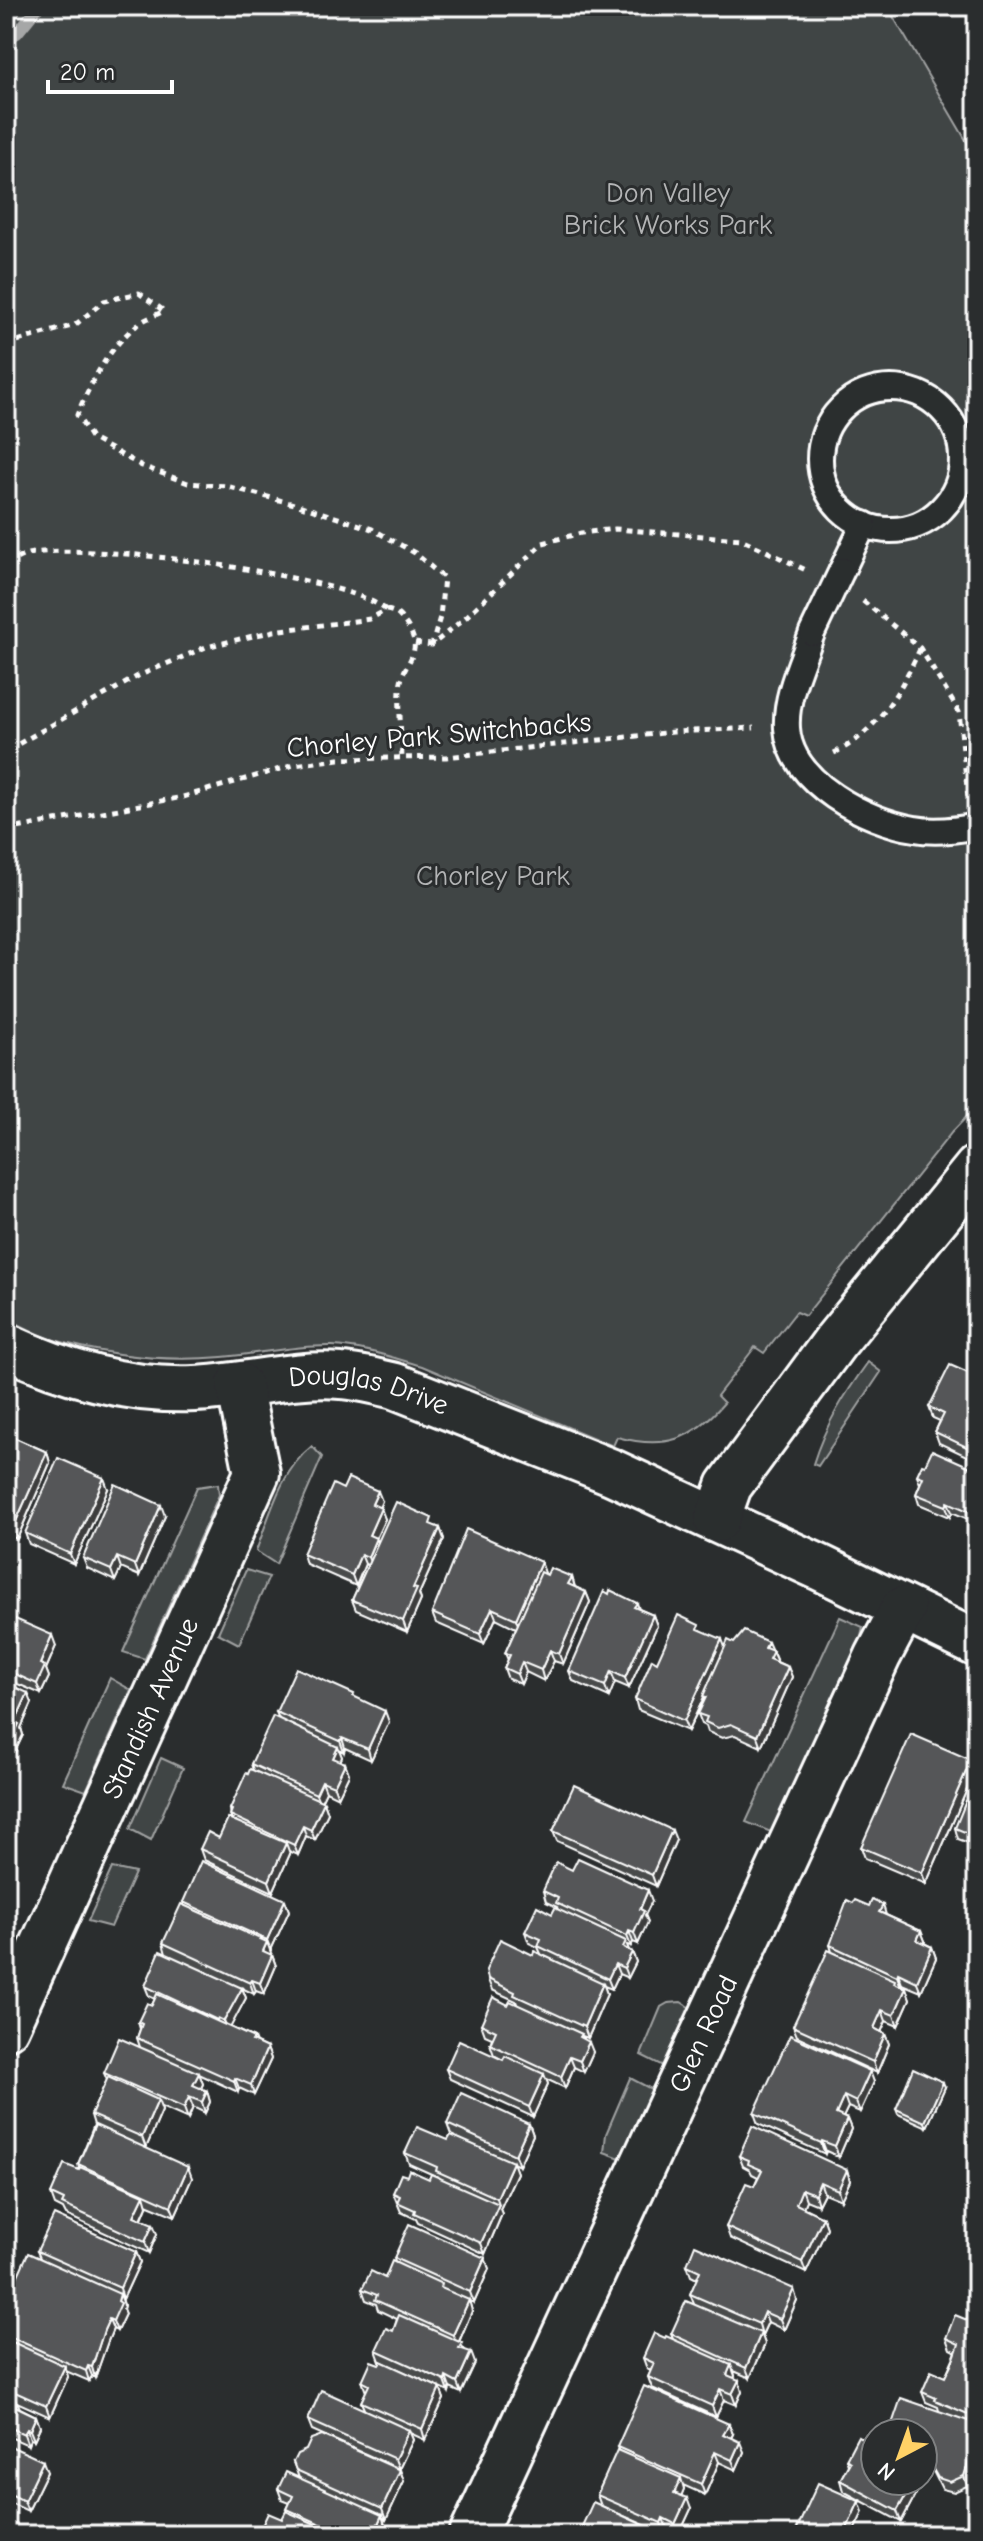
<svg xmlns="http://www.w3.org/2000/svg" width="983" height="2541" font-family="'Comic Neue',sans-serif">
<style>
.green{fill:#414445;stroke:#a0a2a2;stroke-width:2}
.lines{fill:none;stroke-linecap:round;stroke-linejoin:round}
.stream{stroke:#a6a7a7;stroke-width:12}
.lane-casing{stroke:#fff;stroke-width:30}
.street-casing{stroke:#fff;stroke-width:50}
.path{stroke:#fff;stroke-width:5;stroke-dasharray:6 6;stroke-linecap:butt}
.lane{stroke:#2a2d2e;stroke-width:24}
.street{stroke:#2a2d2e;stroke-width:44}
.lane-bridge-casing{stroke:#fff;stroke-width:30;stroke-linecap:butt}
.lane-bridge{stroke:#2a2d2e;stroke-width:24}
.wall{fill:#494b4c;stroke:#fff;stroke-width:2}
.shaded-wall{fill:#3c3d3e;stroke:#fff;stroke-width:2}
.building{fill:#555758;stroke:#fff;stroke-width:2}
.labels{text-anchor:middle;dominant-baseline:central;stroke-width:6;stroke-linejoin:round;paint-order:stroke}
.park-label{font-size:28px;fill:#b3b4b5;stroke:#2a2d2e}
.street-label{font-size:28px;fill:#fff;stroke:#2a2d2e}
</style>
<rect width="100%" height="100%" fill="#2a2d2e"/>
<filter id="ink" filterUnits="userSpaceOnUse"><feTurbulence type="fractalNoise" baseFrequency=".0125" numOctaves="2"/><feDisplacementMap in="SourceGraphic" scale="16" xChannelSelector="R" yChannelSelector="G"/><feConvolveMatrix kernelMatrix="1 2 1 2 8 2 1 2 1" color-interpolation-filters="sRGB"/></filter>
<g filter="url(#ink)">
<!-- green -->
<g class="green">
<path d="M6,6h881l90,153v947l-25,26 -147,184 -9,-4 -32,41 -9,-6 -38,49 7,7c-32,37 -59,47 -107,34l-4,9 -191,-80c-28,-8 -60,-19 -90,-20 -37,-1 -74,8 -110,11 -57,5 -117,-2 -171,-18 -15,-5 -30,-14 -45,-21z"/>
<path d="M868,1362l13,10 -63,94 -5,-2c12,-39 32,-70 55,-102z"/>
<path d="M312,1446l10,11 -46,107 -20,-13c14,-36 25,-81 56,-105z"/>
<path d="M218,1484l1,11 -74,164 -22,-7 74,-165z"/>
<path d="M246,1570l23,7 -30,67 -21,-11z"/>
<path d="M840,1617l23,10 -2,10 -90,195 -25,-10z"/>
<path d="M110,1678l21,12 -45,101 -23,-8z"/>
<path d="M161,1758l22,10 -32,72 -21,-11z"/>
<path d="M112,1868l23,5 -24,54 -23,-6z"/>
<path d="M681,2002l11,7 -27,58 -24,-12 20,-48 7,-4z"/>
<path d="M630,2078l25,13 -32,68 -19,-7 2,-18z"/>
</g>
<g class="lines">
<!-- stream -->
<path class="stream" d="M6,39l11,-6 22,-27"/>
<defs>
<g id="lane">
<circle cx="891" cy="459" r="71"/>
<path d="M842,570l22,-46"/>
<path d="M812,633c-10,29 -27,63 -25,95 3,55 81,94 128,101 21,4 42,1 62,-3"/>
</g>
<g id="street">
<path id="s1" d="M6,1346c60,28 122,46 189,43 48,-2 98,-17 146,-13 19,1 37,6 54,10l217,86 209,96 156,76"/>
<path d="M717,1520l12,-34 106,-144 142,-174"/>
<path id="s2" d="M6,2027l251,-554 -18,-88"/>
<path id="s3" d="M472,2535l406,-879 25,-47"/>
</g>
</defs>
<!-- lane casing -->
<use href="#lane" class="lane-casing"/>
<!-- street casing -->
<use href="#street" class="street-casing"/>
<!-- path -->
<g class="path">
<path d="M6,344l69,-19 29,-24 35,-8 25,18c-9,5 -21,8 -28,15 -27,21 -46,58 -59,89l15,24 50,27 46,17 38,3 72,19 74,24 43,24 29,25 -4,39 -8,28"/>
<path d="M6,564c7,-3 15,-8 22,-10 56,-13 318,21 358,56l-16,9 -96,12 -68,16 -68,29 -132,75"/>
<path d="M863,601l57,47 39,64 9,85"/>
<path d="M386,610c10,1 14,6 20,14 21,30 -4,36 -6,64 -1,23 1,46 2,70"/>
<path d="M415,643l17,2 34,-28 77,-74 38,-10 34,-4 126,10 67,32"/>
<path d="M834,753c44,-21 66,-62 86,-104"/>
<path d="M6,830l177,-33 111,-32 45,-6 107,-2 227,-25 81,-4"/>
</g>
<!-- lane -->
<use href="#lane" class="lane"/>
<!-- street -->
<use href="#street" class="street"/>
<defs>
<path id="lane-bridge" d="M812,633l30,-63"/>
</defs>
<!-- lane-bridge casing -->
<use href="#lane-bridge" class="lane-bridge-casing"/>
<!-- lane-bridge -->
<use href="#lane-bridge" class="lane-bridge"/>
</g>
<!-- wall -->
<g class="wall">
<path d="M977,1377v84l-38,-18 -4,-11 5,-11 -7,-3 -4,-11z"/>
<path d="M6,1434l41,18 3,11 -33,76 -11,-5z"/>
<path d="M925,1465l52,5v53l-25,-11 -2,5 -31,-13 -3,-10 4,-10 -3,-9z"/>
<path d="M108,1489l-34,75 -45,-20 -4,-11z"/>
<path d="M343,1489l39,12 -3,7 6,11 -9,19 2,4 57,-16 5,2 4,11 -25,55 2,6 -14,32 -51,-22 -4,-10 16,-35 -3,-1 -9,22 -50,-22 -3,-10z"/>
<path d="M165,1516l-26,60 -18,-8 -6,13 -28,-13 -4,-10z"/>
<path d="M541,1562l4,12 27,3 3,10 11,5 4,10 -27,62 -9,-3 -10,20 -18,-9 -5,12 -13,-5 -4,-11 4,-8 -3,-7 11,-25 -20,-10 -12,26 -48,-21 -4,-10z"/>
<path d="M637,1603l2,6 14,6 4,11 -28,62 -14,-6 -6,15 -36,-16 -4,-10z"/>
<path d="M6,1615l50,31 -10,23 3,8 -8,17 -35,-15z"/>
<path d="M701,1630l24,17 9,-4 38,7 5,12 11,5 4,10 -31,70 -26,-12 -13,3 -14,-6 -2,-6 -4,-2 -4,-10 7,-14 -1,-2 -16,33 -50,-21 -3,-11 22,-37z"/>
<path d="M6,1683l26,20 -11,25 2,7 -9,19 -8,-4z"/>
<path d="M355,1698l34,24 -18,38 -26,-12 -1,4 -5,-2 3,7 -2,4 5,2 4,11 -11,23 -12,-6 -5,10 3,1 4,11 -13,27 -9,-4 -8,19 -9,-4 1,3 -17,38 -69,-32 -4,-11 19,-11 12,-19 -1,-10 18,-35 5,-4 -2,-6 28,-45 -3,-7z"/>
<path d="M975,1771l-49,113 -61,-26 -4,-11z"/>
<path d="M977,1791v55l-19,-7 -3,-11 17,-24z"/>
<path d="M553,1831l123,9 -20,46 -99,-45z"/>
<path d="M572,1870l80,31 -7,14 3,7 -10,22 -5,-2 -2,4 -4,-1 2,5 3,2 4,10 -8,16 -9,-4 -7,15 -8,-3 3,8 -19,44 -6,-2 11,16 -9,20 -10,-5 -9,21 -19,-9 2,5 -15,33 -83,-38 -4,-10 57,-9 -9,-5 -4,-11 2,-6 -7,-3 -4,-11 27,-19 9,-1 -1,-3 -24,-11 -4,-10 45,-25 8,-1 -3,-7 -9,-4 -4,-11 33,-22 -1,-3 -11,-5 -3,-11z"/>
<path d="M285,1900l4,11 -18,39h-1v4l2,1 4,11 -12,28 -8,-3 -2,3 -12,-6 4,10 -16,29 24,11 2,5 11,5 4,11 -17,36 -15,-7 -1,4 -39,-18 4,10 -2,4 6,3 3,11 -5,11 -12,-6 -5,12 -27,-12 1,4 -16,37 46,30 -17,38 -29,-12 1,2 -5,13 15,15 -8,19 -83,-38 -3,-6 -8,-4 -4,-11 28,-26 -1,-4 16,-39 -3,-10 16,-35 -3,-7 36,-26 -3,-9 3,-9 -2,-7 14,-17 3,-6 -6,-3 -4,-10 21,-32 -3,-11 21,-38 -1,-3z"/>
<path d="M886,1915l35,16 4,10 -1,2 8,4 4,11 -15,34 -19,-8 -1,2 5,2 4,11 -12,27 -12,-5 -5,11 4,2 4,10 -12,29 -80,-37 -4,-10 39,-74 -2,-7z"/>
<path d="M874,2082l-14,30 -12,-5 -5,10 4,2 4,10 -12,28 -13,-6 -1,3 -67,-30 -4,-11z"/>
<path d="M945,2087l-18,40 -29,-13 -2,-5z"/>
<path d="M447,2124h82l4,11 -14,31 -6,-3 4,10 -17,36 2,5 -17,40 -67,-31 -2,-4 -15,-7 -8,-19 14,-17 22,3 9,-2 -29,-13 -4,-11 43,-13 3,-5z"/>
<path d="M739,2156l108,14 3,11 -9,19 -17,-7 -6,12 -12,-5 -3,8 20,9 4,11 -21,45 -76,-35 -4,-11 28,-41 4,-9 -6,-3 -2,-4 -7,-4z"/>
<path d="M37,2251l99,1 4,10 -17,37 -1,-1 2,7 -1,4 2,5 -8,17 -4,-2 -5,12 -13,37 -3,-2 -3,5 -23,-10 2,6 -18,40 -33,-15 3,6 16,8 4,11 -6,13 -4,-1 -2,6 -18,-8 -3,8 40,27 -19,39 -22,-10v-199l34,-44z"/>
<path d="M394,2258h91l4,11 -15,34 -5,-2 3,10 -13,31 16,21 -14,30 -11,-5 -1,4 -69,-31 -4,-11 17,-19 4,-12 -19,-9 -2,-6 -10,-4 -4,-11 23,-11 10,-15z"/>
<path d="M687,2265l110,35 -13,30 -16,-8 -6,13 -1,-1 4,10 -15,34 -16,-7 1,5 -1,2 8,13 -6,14 -12,-5 -8,17 -64,-29 -4,-11 3,-6 -4,-2 -4,-11 22,-20 8,1 -2,-5 23,-30 -4,-10 7,-15 -6,-3z"/>
<path d="M977,2324v141l-2,-1 -8,22 -13,6 -12,-3 -11,-22 -8,-3v-31l16,-22 -1,-4 -12,-5 -4,-10 23,-15 11,-25 -6,-3 -4,-11z"/>
<path d="M362,2381l78,7 4,11 -19,41 -15,-7 3,7 -14,29 -87,-39 -4,-10 56,-11 -3,-7 5,-10z"/>
<path d="M733,2434l-2,4 13,14 -8,18 -17,-8 -14,33 -22,-10 1,4 -3,7 10,13 -12,26 -12,-6 -2,5 -64,-28 -4,-11 21,-45 -1,-3z"/>
<path d="M863,2439l60,42v-15l3,9 -25,47 -58,-31 -3,-11 8,-15 -2,-6z"/>
<path d="M293,2462l107,8 4,11 -18,39 -3,-2 2,8 -3,9h-122l2,-3 -1,-4 21,-9 6,-7 -1,-3 3,-6 -8,-3 -4,-11 21,-11z"/>
</g>
<!-- shaded-wall -->
<g class="shaded-wall">
<path d="M47,1452l3,11 -33,76 -4,-11z"/>
<path d="M104,1478l4,11 -34,75 -4,-10z"/>
<path d="M378,1491l4,10 -6,14 -4,-11z"/>
<path d="M948,1502l4,10 -2,5 -4,-11z"/>
<path d="M161,1505l4,11 -26,60 -4,-11z"/>
<path d="M381,1508l4,11 -12,26 -4,-10z"/>
<path d="M440,1528l4,11 -25,55 2,6 -14,32 -4,-11 10,-33z"/>
<path d="M376,1538l4,10 -8,19 -4,-10z"/>
<path d="M361,1554l4,10 -9,22 -4,-11z"/>
<path d="M117,1557l4,11 -6,13 -4,-11z"/>
<path d="M541,1562l4,11 -25,57 -4,-11z"/>
<path d="M572,1577l3,11 -7,-4z"/>
<path d="M586,1592l4,10 -27,62 -4,-10z"/>
<path d="M492,1608l4,10 -12,26 -4,-10z"/>
<path d="M653,1615l4,11 -28,62 -4,-10z"/>
<path d="M52,1635l4,11 -10,23 3,8 -8,17 -4,-10 3,-20z"/>
<path d="M722,1639l4,11 -38,81 -4,-10z"/>
<path d="M768,1642l9,20 -4,7 -8,-21z"/>
<path d="M550,1650l4,11 -10,20 -3,-11z"/>
<path d="M522,1662l4,10 -5,12 -4,-10z"/>
<path d="M788,1667l4,10 -31,70 -4,-11z"/>
<path d="M611,1671l4,11 -6,15 -4,-11z"/>
<path d="M28,1693l4,10 -11,25 2,7 -9,19 -4,-11 5,-21z"/>
<path d="M385,1711l4,11 -18,38 -3,-11z"/>
<path d="M342,1738l3,10 -1,4 -4,-11z"/>
<path d="M338,1747l4,10 -5,12 -4,-11z"/>
<path d="M971,1760l4,11 -49,113 -4,-11z"/>
<path d="M345,1763l4,11 -11,23 -4,-11z"/>
<path d="M322,1781l4,10 -6,13 -4,-10z"/>
<path d="M324,1802l4,11 -13,27 -4,-10z"/>
<path d="M303,1826l3,10 -8,19 -4,-10z"/>
<path d="M672,1830l4,10 -20,46 -4,-11z"/>
<path d="M286,1843l4,11 -17,38 -4,-11z"/>
<path d="M648,1890l4,11 -7,14 3,7 -10,22 -4,-11 6,-24z"/>
<path d="M285,1900l4,11 -18,39 -4,-10z"/>
<path d="M883,1905l3,10 -7,-3z"/>
<path d="M629,1931l4,11 -2,4 -4,-10z"/>
<path d="M921,1931l4,10 -4,10 -4,-11z"/>
<path d="M267,1942l4,11 -4,9 -4,-11z"/>
<path d="M932,1947l4,11 -15,34 -4,-10z"/>
<path d="M632,1952l4,10 -8,16 -4,-10z"/>
<path d="M272,1955l4,11 -12,28 -4,-11z"/>
<path d="M615,1964l4,10 -7,15 -4,-10z"/>
<path d="M898,1973l4,11 -1,3 -4,-11z"/>
<path d="M252,1980l4,11 -2,3 -4,-11z"/>
<path d="M603,1983l4,11 -19,44 -4,-11z"/>
<path d="M242,1988l4,10 -18,34 -4,-11z"/>
<path d="M906,1988l4,11 -12,27 -4,-11z"/>
<path d="M882,2010l4,11 -8,18 -4,-11z"/>
<path d="M885,2034l4,10 -12,29 -4,-11z"/>
<path d="M589,2042l4,10 -9,20 -4,-11z"/>
<path d="M267,2048l4,11 -17,36 -3,-10z"/>
<path d="M570,2057l4,10 -9,21 -4,-11z"/>
<path d="M870,2071l4,11 -14,30 -4,-10z"/>
<path d="M199,2073l4,11 -6,12 -4,-11z"/>
<path d="M544,2074l4,10 -15,33 -4,-10z"/>
<path d="M235,2078l4,10 -1,4 -4,-11z"/>
<path d="M943,2082l2,5 -18,40 -2,-5z"/>
<path d="M207,2091l3,11 -5,11 -3,-11z"/>
<path d="M844,2096l4,11 -8,17 -4,-10z"/>
<path d="M189,2097l4,10 -5,12 -4,-11z"/>
<path d="M158,2100l4,11 -16,37 -4,-11z"/>
<path d="M847,2119l4,10 -12,28 -4,-11z"/>
<path d="M529,2124l4,11 -14,31 -4,-11z"/>
<path d="M822,2141l4,10 -1,3 -4,-11z"/>
<path d="M513,2162l4,11 -17,36 2,5 -17,40 -4,-11 18,-39 -2,-6z"/>
<path d="M188,2167l4,11 -17,38 -4,-10z"/>
<path d="M847,2170l3,11 -9,19 -3,-10z"/>
<path d="M820,2182l4,11 -6,12 -3,-11z"/>
<path d="M802,2189l4,11 -6,15 -4,-11z"/>
<path d="M144,2195l3,11 -9,20 -4,-10z"/>
<path d="M823,2217l4,11 -21,45 -4,-11z"/>
<path d="M153,2224l4,10 -8,19 -4,-11z"/>
<path d="M136,2252l4,10 -17,37 -3,-11z"/>
<path d="M485,2258l4,11 -15,34 -4,-11z"/>
<path d="M794,2289l3,11 -13,30 -4,-11z"/>
<path d="M120,2294l4,11 -1,4 2,5 -8,17 -4,-10z"/>
<path d="M469,2300l3,11 -15,35 -4,-11z"/>
<path d="M764,2312l4,10 -6,13 -3,-11z"/>
<path d="M109,2319l4,10 -5,12 -13,37 -3,-11 12,-37z"/>
<path d="M761,2333l4,11 -15,34 -4,-10z"/>
<path d="M471,2352l4,11 -14,30 -4,-10z"/>
<path d="M731,2365l4,11 -4,9 -4,-10z"/>
<path d="M65,2366l3,11 -18,40 -4,-11z"/>
<path d="M88,2366l4,10 -3,5 -3,-10z"/>
<path d="M446,2377l4,11 -1,4 -4,-11z"/>
<path d="M739,2380l3,11 -6,14 -4,-11z"/>
<path d="M440,2388l4,11 -19,41 -3,-11z"/>
<path d="M720,2389l4,11 -8,17 -4,-11z"/>
<path d="M36,2416l4,11 -6,13 -4,-10z"/>
<path d="M729,2424l4,10 -6,11 -4,-11z"/>
<path d="M7,2426l3,11 -4,9v-19z"/>
<path d="M27,2429l3,10 -2,6 -4,-11z"/>
<path d="M409,2430l4,10 -14,29 -4,-10z"/>
<path d="M740,2442l4,10 -8,18 -4,-10z"/>
<path d="M715,2452l4,10 -14,33 -4,-11z"/>
<path d="M971,2454l4,10 -8,22 -3,-10z"/>
<path d="M43,2461l4,11 -19,39 -4,-10z"/>
<path d="M923,2466l3,9 -25,47 -4,-11 17,-30h9z"/>
<path d="M400,2470l4,11 -18,39 -4,-11z"/>
<path d="M681,2478l3,11 -6,15 -4,-11z"/>
<path d="M687,2498l4,11 -12,26 -4,-11z"/>
<path d="M859,2501l4,11 -11,23h-8z"/>
<path d="M382,2515l3,11 -3,9h-9z"/>
<path d="M663,2518l4,11 -2,5 -4,-11z"/>
</g>
<!-- building -->
<g class="building">
<path d="M950,1365l27,12v75l-42,-20 9,-18 -15,-7z"/>
<path d="M6,1434l41,18 -34,76 -7,-3z"/>
<path d="M932,1450l45,20v45l-29,-13 -2,4 -30,-12 7,-17 -6,-2 5,-11 3,1z"/>
<path d="M58,1458l46,20 -34,76 -45,-21z"/>
<path d="M348,1478l30,13 -6,13 9,4 -12,27 7,3 -8,19 -7,-3 -9,21 -49,-21 30,-70 10,5z"/>
<path d="M115,1484l46,21 -26,60 -18,-8 -6,13 -28,-12z"/>
<path d="M396,1502l36,16 -2,6 10,4 -27,60 4,1 -14,32 -51,-21z"/>
<path d="M466,1529l75,33 -25,57 -24,-11 -12,26 -48,-21z"/>
<path d="M550,1568l22,9 -4,7 18,8 -27,62 -9,-4 -9,20 -19,-8 -5,12 -13,-6 6,-13 -5,-2 36,-81 6,3z"/>
<path d="M610,1590l27,13 -3,4 19,8 -28,63 -14,-7 -6,15 -36,-15 35,-80 5,3z"/>
<path d="M6,1615l46,20 -12,29 5,2 -8,18 -31,-14z"/>
<path d="M678,1615l21,10 -1,4 24,10 -38,82 -49,-22 17,-40 5,3z"/>
<path d="M744,1631l24,11 -3,6 8,3 -4,8 19,8 -31,69 -26,-12 -13,4 -13,-6 2,-5 -9,-3 8,-17 -3,-1 25,-56 6,3z"/>
<path d="M296,1668l58,26 -1,2 32,15 -17,38 -26,-11 -2,3 -64,-29z"/>
<path d="M6,1683l22,10 -13,29 4,2 -9,19 -4,-2z"/>
<path d="M273,1716l65,31 -5,11 12,5 -11,23 -12,-5 -6,13 -65,-30z"/>
<path d="M911,1734l60,26 -49,113 -61,-26z"/>
<path d="M250,1769l74,33 -13,28 -8,-4 -9,19 -64,-30 2,-5 -2,-1 16,-36 2,1z"/>
<path d="M574,1785l98,45 -20,45 -99,-44z"/>
<path d="M977,1791v46l-22,-9 11,-27 6,3z"/>
<path d="M228,1818l58,25 -17,38 -69,-32 8,-17 11,6z"/>
<path d="M578,1858l70,32 -8,19 4,2 -10,22 -5,-2 -2,5 -71,-33 2,-5 -15,-7 13,-29 16,8z"/>
<path d="M201,1861l84,39 -18,40 -84,-38z"/>
<path d="M847,1900l6,3 2,-3 14,6 3,-6 11,5 -4,7 42,19 -4,9 15,7 -15,35 -19,-9 -1,3 -67,-31z"/>
<path d="M181,1904l86,38 -4,9 9,4 -12,28 -8,-3 -2,3 -87,-40z"/>
<path d="M537,1906l15,8 3,-6 71,33 -3,6 9,5 -8,16 -9,-4 -7,15 -70,-33 3,-7 -16,-7z"/>
<path d="M500,1939l33,16 1,-4 69,32 -19,44 -70,-32 1,-3 -27,-13 -2,-9z"/>
<path d="M828,1950l67,30 -1,3 12,5 -12,27 -12,-5 -8,18 11,6 -12,28 -80,-36z"/>
<path d="M160,1951l82,37 -18,33 -6,-3 -1,2 -72,-34z"/>
<path d="M157,1994l97,44 -2,3 15,7 -16,37 -16,-7 -1,3 -97,-43 5,-14 -4,-2 9,-19 5,2z"/>
<path d="M493,1997l15,8 2,-4 72,33 -2,3 9,5 -9,19 -10,-4 -9,20 -71,-33 6,-13 -15,-7z"/>
<path d="M790,2035l80,36 -14,31 -12,-6 -8,18 11,5 -12,27 -13,-5 -1,2 -67,-30z"/>
<path d="M119,2038l80,35 -6,12 14,6 -5,11 -13,-5 -5,11 -80,-35z"/>
<path d="M459,2040l44,20 2,-4 39,18 -15,33 -83,-38z"/>
<path d="M913,2068l30,14 -18,40 -29,-13z"/>
<path d="M108,2077l50,23 -16,37 -51,-22z"/>
<path d="M461,2093l68,31 -14,31 -68,-31z"/>
<path d="M95,2125l93,42 -17,39 -93,-42z"/>
<path d="M752,2126l95,44 -9,20 -18,-8 -5,12 -13,-5 -6,15 27,13 -21,45 -76,-35 20,-44 8,3 8,-16 -14,-6 1,-4 -10,-4z"/>
<path d="M417,2127l31,13 3,-5 62,27 -16,36 -61,-27 1,-4 -32,-14z"/>
<path d="M64,2164l15,6 1,-3 64,28 -10,21 19,8 -8,18 -83,-38 2,-4 -13,-6z"/>
<path d="M409,2170l20,9 2,-5 68,30 -18,39 -67,-30 1,-3 -18,-8 3,-6 -7,-3 8,-19 6,2z"/>
<path d="M54,2215l82,37 -16,36 -83,-37z"/>
<path d="M409,2224l76,34 -15,34 -76,-34z"/>
<path d="M695,2245l99,44 -14,30 -16,-7 -5,12 -69,-30 10,-23 -13,-6z"/>
<path d="M28,2253l92,41 -2,7 3,2 -8,18 -4,-2 -5,11 -12,37 -4,-1 -2,5 -80,-36v-33z"/>
<path d="M392,2261l50,23 -1,4 28,12 -16,35 -78,-35 2,-5 -15,-6 9,-18 14,7z"/>
<path d="M686,2301l75,32 -15,35 -75,-34z"/>
<path d="M399,2315l63,28 -3,5 12,4 -14,31 -11,-6 -1,4 -69,-31 10,-22 7,3z"/>
<path d="M955,2315l22,9v94l-42,-18 1,-2 -14,-6 9,-21 14,6 9,-19 5,-14 -13,-6z"/>
<path d="M654,2333l11,5 1,-2 65,29 -4,10 12,5 -7,14 -12,-5 -8,17 -64,-29 6,-14 -11,-5z"/>
<path d="M6,2339l59,27 -19,40 -40,-18z"/>
<path d="M371,2361l8,3 2,-3 59,27 -18,41 -61,-27 8,-17 -7,-4z"/>
<path d="M644,2386l85,38 -6,10 17,8 -8,18 -17,-8 -14,32 -84,-37z"/>
<path d="M321,2390l88,40 -14,29 -87,-39z"/>
<path d="M6,2396l11,6 -2,4 21,10 -6,14 -3,-1 -3,5 -17,-8 -1,1z"/>
<path d="M901,2398l76,26v32l-6,-2 -7,22 -14,6 -12,-4 -8,-14 2,-6 -9,-3v-22h-34z"/>
<path d="M866,2434l9,5v42h39l-17,30 -57,-31 10,-18 -4,-3 12,-23 5,3z"/>
<path d="M322,2435l78,35 -18,39 -86,-39 -3,-8 4,-8 9,-4 5,-11z"/>
<path d="M6,2444l37,17 -19,40 -18,-9z"/>
<path d="M617,2450l64,28 -7,15 13,5 -12,26 -12,-6 -2,5 -64,-28z"/>
<path d="M286,2472l96,43 -9,20h-7l-12,-5 -2,5h-7l-58,-26 6,-13 -15,-7z"/>
<path d="M818,2483l41,18 -15,34h-50z"/>
<path d="M593,2502l72,33h-87z"/>
<path d="M286,2511l54,24h-65l-14,-7 7,-15 14,6z"/>
</g>
</g>
<g class="labels">
<!-- park labels -->
<g class="park-label">
<text x="668" y="193">Don Valley<tspan x="668" dy="32">Brick Works Park</tspan></text>
<text x="493" y="876">Chorley Park</text>
</g>
<!-- street labels -->
<g class="street-label">
<text transform="translate(439 735) rotate(-5)">Chorley Park Switchbacks</text>
<text stroke="none"><textPath href="#s1" startOffset="372">Douglas Drive</textPath></text>
<text stroke="none"><textPath href="#s2" startOffset="350">Standish Avenue</textPath></text>
<text stroke="none"><textPath href="#s3" startOffset="552">Glen Road</textPath></text>
</g>
</g>
<!-- margin -->
<rect width="983" height="2541" fill="none" stroke="#2a2d2e" stroke-width="32"/>
<rect x="16" y="16" width="951" height="2509" fill="none" stroke="#fff" stroke-width="3" filter="url(#ink)"/>
<!-- north arrow -->
<g transform="translate(899 2457) rotate(221)"><circle r="38" fill="#2a2d2e" stroke="#7f8182" stroke-width="2"/>
<path d="M0-6L14 30L0 20L-14 30Z" fill="#ffd166"/>
<text y="-12" font-size="22" font-weight="bold" text-anchor="middle" fill="#ffffff">N</text>
</g>
<!-- scale -->
<path d="M48 80v12h124v-12" fill="none" stroke="#ffffff" stroke-width="4"/>
<text x="60" y="80" font-size="24" fill="#ffffff" stroke="#2a2d2e" stroke-width="6" paint-order="stroke">20 m</text>
</svg>
